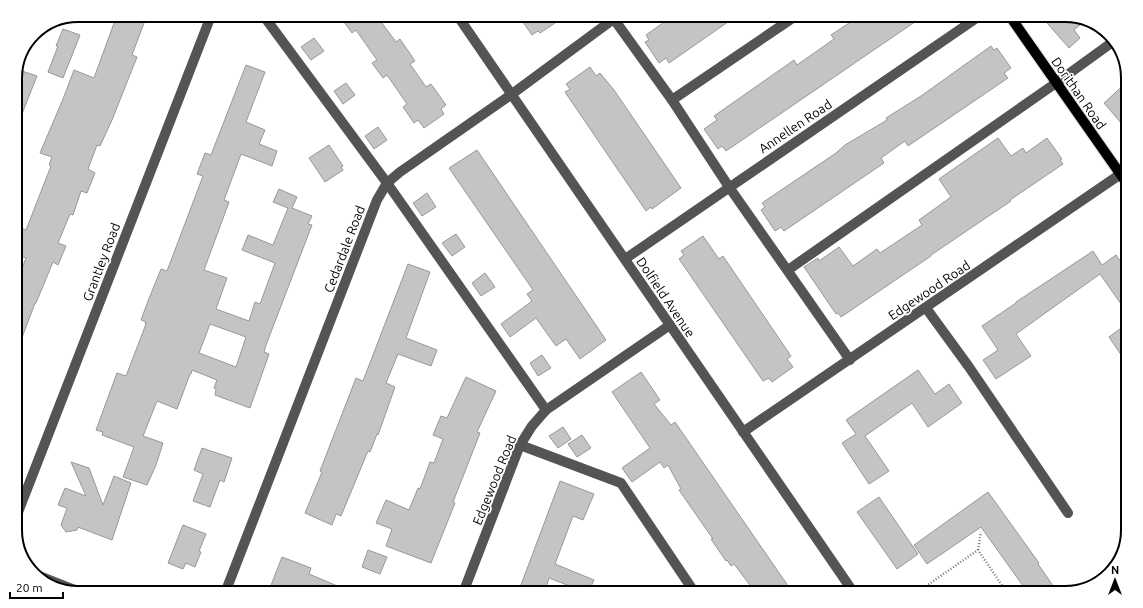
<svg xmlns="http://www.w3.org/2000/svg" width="1143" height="608" font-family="Ubuntu,sans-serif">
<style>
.building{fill:#c4c4c4;stroke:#989898;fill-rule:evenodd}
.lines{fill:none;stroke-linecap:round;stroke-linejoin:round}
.major-casing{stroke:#dbdbdb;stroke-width:12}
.path{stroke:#767676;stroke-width:2.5;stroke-dasharray:1 2;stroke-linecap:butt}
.minor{stroke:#545454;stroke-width:10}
.major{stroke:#000;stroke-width:10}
.labels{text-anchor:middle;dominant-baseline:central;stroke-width:3.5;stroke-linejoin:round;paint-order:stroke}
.street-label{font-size:13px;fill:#000;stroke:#fff}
.rim{fill:none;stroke:#000;stroke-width:2}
</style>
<rect width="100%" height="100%" fill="#fff"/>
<!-- building -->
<g class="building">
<path d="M117,15h30l-15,40 5,2 -25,63 -12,26 -3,-1 -9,24 7,4 -8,20 -6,-2 -8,24 -3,-1 -12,29 8,3 -8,19 -5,-3 -17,41h-1l-18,48 -2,-1v-64l11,-28 -8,-3 2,-4 -5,-2v-23l11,4 25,-64 -2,-1 3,-8 -12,-4 23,-54 11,-29 20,8z"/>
<path d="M339,15h37l20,27 4,-3 15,22 -5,3 16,23 5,-3 15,21 -5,4 3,5 -20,14 -6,-8 -4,3 -11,-16 4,-3 -20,-29 -4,3 -11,-15 5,-3 -21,-30 -4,3z"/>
<path d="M518,15h49l-27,18 -2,-2 -6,4z"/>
<path d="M674,15h64l-69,48 -3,-5 -7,5 -14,-21 4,-2 -3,-5z"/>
<path d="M861,15h64l-199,136 -4,-5 -4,3 -14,-20 13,-9 -3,-4 80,-56 3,5 37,-26 -3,-4z"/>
<path d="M1040,15h25l21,5 -12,10 6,8 -11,10z"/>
<path d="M63,29l17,6 -17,43 -15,-6 10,-26h-2z"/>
<path d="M314,38l10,13 -13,9 -10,-13z"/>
<path d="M991,46l3,4 3,-2 14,20 -7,5 4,5 -100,68 -3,-5 -24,17 3,5 -100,68 -3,-4 -6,4 -14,-21 4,-3 -3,-4 74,-50 9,-8 42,-25 -1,-2 35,-22z"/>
<path d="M246,65l19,7 -19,50 19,8 -6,14 18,7 -5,15 -31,-12 -17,46 5,2 -25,68 23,8 -11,31 33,12 6,-19 5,2 15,-41 -33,-13 6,-15 25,10 15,-37 -15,-6 6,-13 18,8 -5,11 20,8 -4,8 4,1 -46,120 -2,7 5,2 -19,54 -35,-13 1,-6 -2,-1 3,-8 -25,-10 -1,4h-1l-13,35 -20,-8 -14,35 20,7 -7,22 -9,20 -24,-8 11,-30 -32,-12 1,-3 -7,-2 21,-57 9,3 20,-52h-1l1,-2 -5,-2 7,-19 13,-32 6,2 36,-95 -6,-2 8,-21 6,2zM210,324l36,13 -10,30 -37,-14z"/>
<path d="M590,67l6,9 4,-3 14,17 67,98 -29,21 -1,-2 -5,4 -81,-119 5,-3 -4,-5z"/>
<path d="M19,70l18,6 -21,53 -1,-48z"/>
<path d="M1128,81v50l-24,-28z"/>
<path d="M346,83l9,12 -12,9 -9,-13z"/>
<path d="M378,127l9,13 -13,9 -9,-13z"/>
<path d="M998,138l13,18 12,-8 3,5 21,-15 15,21 -2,1 3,4 -53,36 1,1 -80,54v1l-90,61 -3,-4 -2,1 -32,-47 14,-9 1,3 20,-14 14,19 24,-17 3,4 42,-28 -3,-5 32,-23 -12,-18z"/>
<path d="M329,145l14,21 -2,1 2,3 -18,12 -16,-24z"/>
<path d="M477,150l129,190 -26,19 -14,-20 -10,7 -20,-28 -26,19 -9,-13 31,-23 -5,-7 6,-4 -84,-122z"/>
<path d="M427,193l9,14 -14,9 -9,-13z"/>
<path d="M456,234l9,13 -13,9 -10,-13z"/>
<path d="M703,236l16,23 4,-3 68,100 -4,3 6,8 -21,15 -3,-4 -6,3 -84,-122 5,-4 -3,-4z"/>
<path d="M1093,251l9,14 14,-10 12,17v42l-28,-40 -84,60 15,22 -35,23 -13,-19 15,-10 -16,-24 34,-23v-1z"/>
<path d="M408,264l22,8 -24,66 31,12 -6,16 -33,-12 -12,29 9,4 -17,48 -1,-1 -7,18 -2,-1 -27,65 -5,-2 -4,11 -27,-12 17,-41 -2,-1 36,-93 7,3z"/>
<path d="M485,273l10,14 -14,9 -9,-13z"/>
<path d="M1128,323v42l-19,-28z"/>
<path d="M542,355l9,13 -13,8 -8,-13z"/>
<path d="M918,370l17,24 14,-10 13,19 -34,24 -16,-24 -47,33 24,35 -20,13 -27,-41 14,-9 -10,-14z"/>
<path d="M641,372l19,28 -6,4 17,21 4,-3 118,171h-37l-22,-29 -3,2 -4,-6 -1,1 -9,-13 -6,-9h2l-34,-49 2,-1 -13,-24 -4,3 -4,-6 -28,20 -10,-14 28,-20 -38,-56z"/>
<path d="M466,377l30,14 -19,41 3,1 -27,69 2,1 -24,60 -45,-17 6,-17 -16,-6 10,-23 23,10 9,-22 2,1 10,-27 4,1 9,-24 -10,-4 8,-19 6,2z"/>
<path d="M563,427l8,12 -13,9 -9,-12z"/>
<path d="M582,435l9,13 -14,9 -9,-13z"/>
<path d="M202,448l30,10 -8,24 -4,-2 -10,27 -17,-6 10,-27 -9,-4z"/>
<path d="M71,462l18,6 14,37 11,-29 17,7 -19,57 -34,-13 -1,3 -11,2 -5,-7 6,-17 -9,-3 7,-17 21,8z"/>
<path d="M560,481l34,13 -11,26 -10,-4 -18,48 39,16 -6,13 -39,-15 -5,15h-26z"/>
<path d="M988,492l51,71 -1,1 20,29h-30l-47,-66 -54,37 -13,-19z"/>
<path d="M879,497l39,57 -21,15 -40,-57z"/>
<path d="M183,525l23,9 -7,17 2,1 -6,15 -9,-4 -3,6 -15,-6z"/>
<path d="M368,550l19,7 -7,17 -18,-7z"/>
<path d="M282,557l29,11 -2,6 45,19h-86z"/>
</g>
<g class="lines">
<defs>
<path id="major" d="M1009,15l119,170"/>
</defs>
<!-- major casing -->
<use href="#major" class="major-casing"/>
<!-- path -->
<g class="path">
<path d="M978,550l3,-18"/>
<path d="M1003,587l14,2"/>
<path d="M916,593l62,-43 25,37 -9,6"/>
</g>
<!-- minor -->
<g class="minor">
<path d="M263,15l124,168 159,227"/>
<path d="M457,15l397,578"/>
<path d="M611,15l61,85 57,87 121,173"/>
<path d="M672,100l125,-85"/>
<path d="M625,259l356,-244"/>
<path d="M788,270l268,-187 58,-42"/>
<path d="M926,308l43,59 99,146"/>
<path d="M743,432l385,-263"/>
<path d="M520,445l101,38 74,110"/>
<path d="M15,520l194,-499 3,-6"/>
<path d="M39,576l43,17"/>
<path d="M225,593l152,-393 10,-17 13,-11 112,-78 107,-79"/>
<path d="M463,593l57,-148 12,-19 14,-16 124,-85"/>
</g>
<!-- major -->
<use href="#major" class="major"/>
</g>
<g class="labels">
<!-- street labels -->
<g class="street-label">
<text transform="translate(1079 93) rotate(55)">Dorithan Road</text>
<text transform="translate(795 126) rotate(-34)">Annellen Road</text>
<text transform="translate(344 249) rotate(-69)">Cedardale Road</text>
<text transform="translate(101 262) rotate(-69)">Grantley Road</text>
<text transform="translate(929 290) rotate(-34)">Edgewood Road</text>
<text transform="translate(666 297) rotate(56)">Dolfield Avenue</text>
<text transform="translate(494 480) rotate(-68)">Edgewood Road</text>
</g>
</g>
<!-- crop -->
<path d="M0 0H1143V608H0ZM78 22H1065A56 56 0 0 1 1121 78V530A56 56 0 0 1 1065 586H78A56 56 0 0 1 22 530V78A56 56 0 0 1 78 22Z" fill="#fff" fill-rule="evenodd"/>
<path class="rim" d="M78 22H1065A56 56 0 0 1 1121 78V530A56 56 0 0 1 1065 586H78A56 56 0 0 1 22 530V78A56 56 0 0 1 78 22Z"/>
<!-- north arrow -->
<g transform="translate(1115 580)" stroke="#ffffff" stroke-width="3" paint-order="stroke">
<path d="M0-3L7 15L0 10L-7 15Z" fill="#000000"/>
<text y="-6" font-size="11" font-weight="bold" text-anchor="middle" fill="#000000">N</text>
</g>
<!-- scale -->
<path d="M10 592v6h53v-6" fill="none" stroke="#000000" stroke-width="2"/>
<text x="16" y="592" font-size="12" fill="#000000" stroke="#ffffff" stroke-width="3" paint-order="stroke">20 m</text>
</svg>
